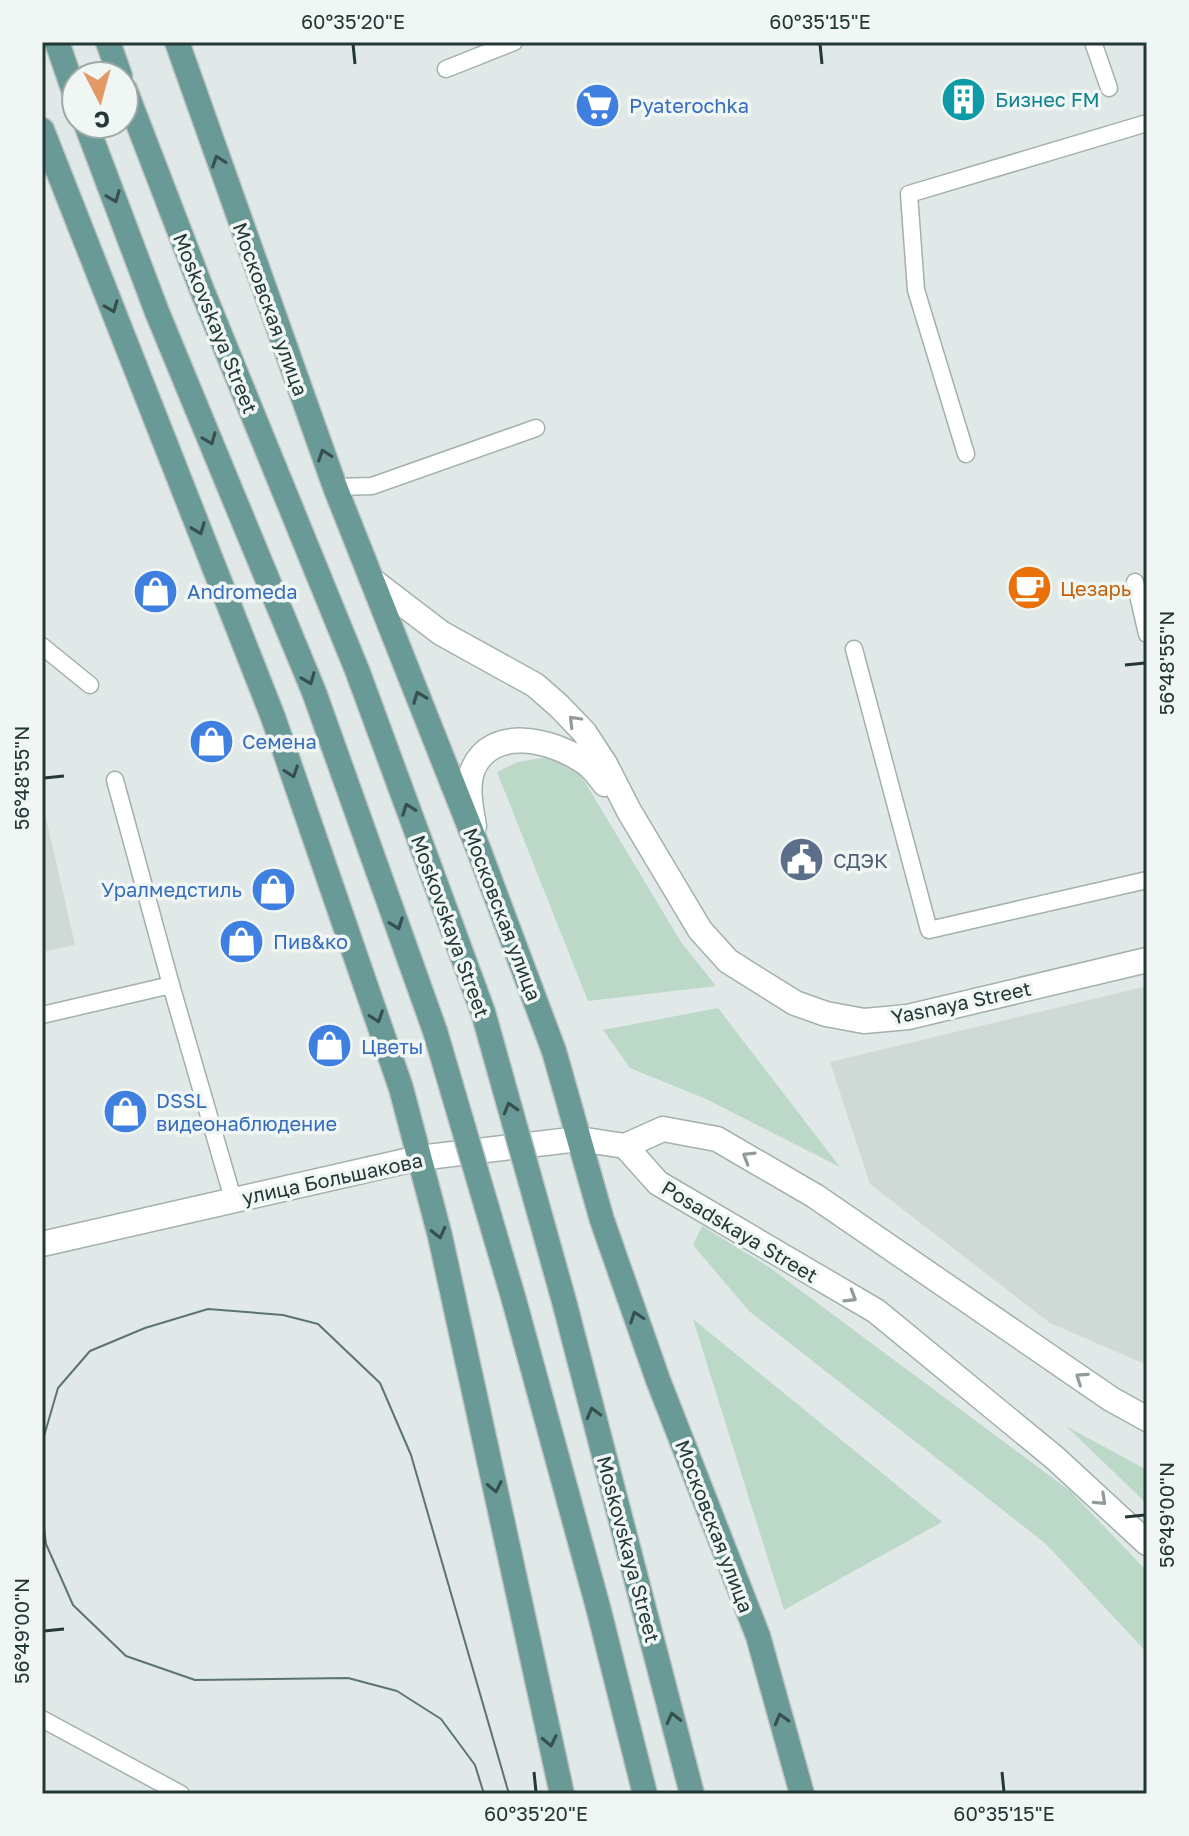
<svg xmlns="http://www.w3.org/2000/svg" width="1189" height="1836" font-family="'Golos Text',sans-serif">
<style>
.built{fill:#cfd9d6}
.green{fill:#bcd8c8}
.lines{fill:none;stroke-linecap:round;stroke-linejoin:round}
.service-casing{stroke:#a4b0ae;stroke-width:19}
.tertiary-casing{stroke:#a4b0ae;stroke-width:27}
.primary-casing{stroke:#bdc3c3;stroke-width:27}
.service{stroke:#fff;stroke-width:16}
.tertiary{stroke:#fff;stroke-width:24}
.primary{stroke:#6a9a96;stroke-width:24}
.tram{stroke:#5d7371;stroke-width:2}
.primary-bridge-casing{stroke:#bdc3c3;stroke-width:27;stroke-linecap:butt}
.primary-bridge{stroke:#6a9a96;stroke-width:24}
.oneway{stroke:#35504e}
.oneway2{stroke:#919c9a}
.ticks{fill:none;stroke:#233836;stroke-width:3}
.labels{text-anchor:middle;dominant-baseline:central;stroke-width:7;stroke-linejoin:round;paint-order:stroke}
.culture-label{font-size:20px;fill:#0d838f;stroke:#f0f6f4;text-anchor:start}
.shop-label{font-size:20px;fill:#366cbe;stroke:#f0f6f4;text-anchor:start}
.street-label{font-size:20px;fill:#233836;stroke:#f0f6f4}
.food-label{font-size:20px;fill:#c56008;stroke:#f0f6f4;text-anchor:start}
.service-label{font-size:20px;fill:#4e5e75;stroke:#f0f6f4;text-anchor:start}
.neatline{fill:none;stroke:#233836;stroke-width:3}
.ticks-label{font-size:20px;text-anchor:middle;fill:#233836}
</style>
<rect width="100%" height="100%" fill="#e0e9e7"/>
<!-- built -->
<g class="built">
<path d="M42,801l33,144 -33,7z"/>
<path d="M1147,986v379l-97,-42 -180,-139 -40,-122z"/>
</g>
<!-- green -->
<g class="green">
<path d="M542,758l18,2 20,14 101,168 35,44 -128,15 -91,-229 21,-10z"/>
<path d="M718,1008l122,159 -134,-68 -76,-31 -27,-38z"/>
<path d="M702,1226l67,41 301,224 77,80v82l-101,-109 -297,-233 -56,-66z"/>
<path d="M693,1319l249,203 -158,88z"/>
<path d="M1066,1426l81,44v34z"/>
</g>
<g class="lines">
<defs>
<g id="service">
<path d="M1093,42l16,46"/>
<path d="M446,69l68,-27"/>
<path d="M966,454l-50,-164 -7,-96 238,-71"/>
<path d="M335,487l37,-1 164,-58"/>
<path d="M1135,582l12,52"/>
<path d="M42,646l48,39"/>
<path d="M854,649l75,281 218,-50"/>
<path d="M115,780l56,205"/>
<path d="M42,1015l129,-30 62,214"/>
<path d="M42,1719l139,75"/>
</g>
<g id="tertiary">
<path d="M373,581l68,52 94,52 24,21 25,26 21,32 24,47 71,119 28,31 67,42 31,11 38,7 44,-4 239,-57"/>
<path d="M474,826c-3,-18 -8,-39 -1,-57 19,-44 79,-29 110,-8 9,5 15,15 22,23"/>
<path d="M625,1146l33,37 218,128 179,147 92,85"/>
<path d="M625,1146l38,-17 54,10 98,57 296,203 36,20"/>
<path d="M42,1244l377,-86 160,-19 46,7"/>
</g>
<g id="primary">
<path d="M57,42l19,55"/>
<path d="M108,42l12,34"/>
<path d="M177,42l158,445 143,361 76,203 48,169 56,160 100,256 44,158"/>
<path d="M42,130l231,587 128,371 39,148 122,558"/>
</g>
</defs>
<!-- service casing -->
<use href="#service" class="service-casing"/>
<!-- tertiary casing -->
<use href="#tertiary" class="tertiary-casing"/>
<!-- primary casing -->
<use href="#primary" class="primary-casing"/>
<!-- service -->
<use href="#service" class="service"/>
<!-- tertiary -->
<use href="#tertiary" class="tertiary"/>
<!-- primary -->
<use href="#primary" class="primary"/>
<!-- tram -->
<g class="tram">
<path d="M42,1443l16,-55 32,-37 55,-23 63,-19 75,6 35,9 62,59 31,72 98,339"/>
<path d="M42,1512l4,32 27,61 53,51 69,24 153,-2 49,13 44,28 34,46 9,29"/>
</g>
<defs>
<g id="primary-bridge">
<path d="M124,87l78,203 155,380 126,342 81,289 128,493"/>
<path d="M86,124l71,188 157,380 121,339 79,269 84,307 47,187"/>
</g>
</defs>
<!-- primary-bridge casing -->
<use href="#primary-bridge" class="primary-bridge-casing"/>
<!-- primary-bridge -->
<use href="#primary-bridge" class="primary-bridge"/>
</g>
<!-- one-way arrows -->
<defs><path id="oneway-chevron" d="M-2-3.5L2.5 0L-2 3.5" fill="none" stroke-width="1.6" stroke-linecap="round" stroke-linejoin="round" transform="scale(2)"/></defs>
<g class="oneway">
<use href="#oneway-chevron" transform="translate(218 161) rotate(-109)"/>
<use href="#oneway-chevron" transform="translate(114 197) rotate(69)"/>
<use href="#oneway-chevron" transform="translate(112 307) rotate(68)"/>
<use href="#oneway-chevron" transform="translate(210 439) rotate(68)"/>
<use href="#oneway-chevron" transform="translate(324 455) rotate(-109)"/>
<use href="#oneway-chevron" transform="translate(199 529) rotate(69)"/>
<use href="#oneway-chevron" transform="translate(309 679) rotate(68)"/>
<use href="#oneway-chevron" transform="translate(419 697) rotate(-111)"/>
<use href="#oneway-chevron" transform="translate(292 772) rotate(71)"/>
<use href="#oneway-chevron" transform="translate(408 809) rotate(-110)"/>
<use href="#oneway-chevron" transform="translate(397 924) rotate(70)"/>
<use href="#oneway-chevron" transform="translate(377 1017) rotate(71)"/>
<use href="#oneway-chevron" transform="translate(510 1108) rotate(-106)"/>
<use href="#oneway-chevron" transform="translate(439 1233) rotate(76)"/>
<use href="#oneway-chevron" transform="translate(636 1317) rotate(-109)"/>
<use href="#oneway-chevron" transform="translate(593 1413) rotate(-105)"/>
<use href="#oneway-chevron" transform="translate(495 1487) rotate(78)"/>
<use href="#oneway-chevron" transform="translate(673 1718) rotate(-104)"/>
<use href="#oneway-chevron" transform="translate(781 1719) rotate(-106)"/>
<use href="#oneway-chevron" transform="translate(550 1741) rotate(78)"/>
</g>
<g class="oneway2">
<use href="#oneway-chevron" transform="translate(574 721) rotate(-134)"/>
<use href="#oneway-chevron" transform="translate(748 1157) rotate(-149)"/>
<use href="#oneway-chevron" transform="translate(851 1297) rotate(31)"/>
<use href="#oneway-chevron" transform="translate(1081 1378) rotate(-146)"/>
<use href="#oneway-chevron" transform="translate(1101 1500) rotate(43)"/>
</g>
<!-- ticks -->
<path class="ticks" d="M353,44l2,20M820,44l2,20M1125,665l20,-2M44,778l20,-2M1125,1517l20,-2M44,1631l20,-2M534,1772l2,20M1002,1772l2,20"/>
<!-- icons -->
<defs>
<symbol id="building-disc" viewBox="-11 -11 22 22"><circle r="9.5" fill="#0f9aa8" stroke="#f0f6f4"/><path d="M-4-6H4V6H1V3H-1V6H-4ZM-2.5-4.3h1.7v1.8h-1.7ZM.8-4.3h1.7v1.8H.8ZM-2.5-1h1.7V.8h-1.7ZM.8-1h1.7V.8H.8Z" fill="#fff"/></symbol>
<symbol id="supermarket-disc" viewBox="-11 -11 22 22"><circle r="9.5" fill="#3f7fe0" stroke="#f0f6f4"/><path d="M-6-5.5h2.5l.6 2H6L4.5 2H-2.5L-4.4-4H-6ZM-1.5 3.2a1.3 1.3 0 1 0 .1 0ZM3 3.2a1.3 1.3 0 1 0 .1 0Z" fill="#fff"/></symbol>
<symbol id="cafe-disc" viewBox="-11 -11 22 22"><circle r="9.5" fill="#e8710a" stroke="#f0f6f4"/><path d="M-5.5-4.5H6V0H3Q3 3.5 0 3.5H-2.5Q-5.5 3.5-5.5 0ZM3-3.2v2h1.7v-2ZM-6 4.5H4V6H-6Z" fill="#fff"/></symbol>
<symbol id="shop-disc" viewBox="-11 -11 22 22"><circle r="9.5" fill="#3f7fe0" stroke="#f0f6f4"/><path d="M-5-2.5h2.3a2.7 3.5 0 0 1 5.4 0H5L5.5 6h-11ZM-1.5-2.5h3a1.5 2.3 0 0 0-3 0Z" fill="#fff"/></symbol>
<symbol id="civic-disc" viewBox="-11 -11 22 22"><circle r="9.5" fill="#5c6f8a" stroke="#f0f6f4"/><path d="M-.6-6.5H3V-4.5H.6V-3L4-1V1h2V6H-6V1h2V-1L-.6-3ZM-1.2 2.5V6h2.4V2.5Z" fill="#fff"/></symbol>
</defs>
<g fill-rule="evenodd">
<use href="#building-disc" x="938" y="74" width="51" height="51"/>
<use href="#supermarket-disc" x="572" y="80" width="51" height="51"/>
<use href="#cafe-disc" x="1004" y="562" width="51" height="51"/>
<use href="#shop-disc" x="130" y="566" width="51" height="51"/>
<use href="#shop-disc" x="186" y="716" width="51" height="51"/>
<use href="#civic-disc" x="776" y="834" width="51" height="51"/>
<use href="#shop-disc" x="248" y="864" width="51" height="51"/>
<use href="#shop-disc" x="216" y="916" width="51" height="51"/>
<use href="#shop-disc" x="304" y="1020" width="51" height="51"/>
<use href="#shop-disc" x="100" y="1086" width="51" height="51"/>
</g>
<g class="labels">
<!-- culture labels -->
<g class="culture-label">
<text x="995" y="99">Бизнес FM</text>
</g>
<!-- shop labels -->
<g class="shop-label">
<text x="629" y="105">Pyaterochka</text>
<text x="187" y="591">Andromeda</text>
<text x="242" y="741">Семена</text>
<text x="242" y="889" text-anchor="end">Уралмедстиль</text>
<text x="273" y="941">Пив&amp;ко</text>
<text x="361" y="1046">Цветы</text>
<text x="156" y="1100">DSSL<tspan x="156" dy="23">видеонаблюдение</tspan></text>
</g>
<!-- street labels -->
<g class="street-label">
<text transform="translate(271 309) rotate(70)">Московская улица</text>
<text transform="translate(216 323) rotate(68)">Moskovskaya Street</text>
<text transform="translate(503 914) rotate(69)">Московская улица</text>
<text transform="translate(451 926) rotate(70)">Moskovskaya Street</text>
<text transform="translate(961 1002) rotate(-12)">Yasnaya Street</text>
<text transform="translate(332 1178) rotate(-12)">улица Большакова</text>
<text transform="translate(740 1231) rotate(31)">Posadskaya Street</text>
<text transform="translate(715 1526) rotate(69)">Московская улица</text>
<text transform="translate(629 1549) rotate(75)">Moskovskaya Street</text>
</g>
<!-- food labels -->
<g class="food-label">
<text x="1060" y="588">Цезарь</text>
</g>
<!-- service labels -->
<g class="service-label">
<text x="833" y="860">СДЭК</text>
</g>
</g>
<!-- border -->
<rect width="1189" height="1836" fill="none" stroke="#f0f6f4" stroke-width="88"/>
<!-- north arrow -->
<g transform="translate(100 100) rotate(174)"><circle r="38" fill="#f0f6f4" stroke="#9eaaa8" stroke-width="2"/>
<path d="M0-6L14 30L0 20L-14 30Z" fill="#e29966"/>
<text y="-12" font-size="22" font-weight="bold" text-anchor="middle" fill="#233836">С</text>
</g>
<rect x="44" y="44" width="1101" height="1748" class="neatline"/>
<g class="ticks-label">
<text x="353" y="29">60°35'20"E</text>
<text x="820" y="29">60°35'15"E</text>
<text transform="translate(1167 663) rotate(-90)" y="7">56°48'55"N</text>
<text transform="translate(22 778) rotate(-90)" y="7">56°48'55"N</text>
<text transform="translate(1167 1515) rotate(-90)" y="7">56°49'00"N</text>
<text transform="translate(22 1631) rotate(-90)" y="7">56°49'00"N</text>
<text x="536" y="1821">60°35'20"E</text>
<text x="1004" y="1821">60°35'15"E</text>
</g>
</svg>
